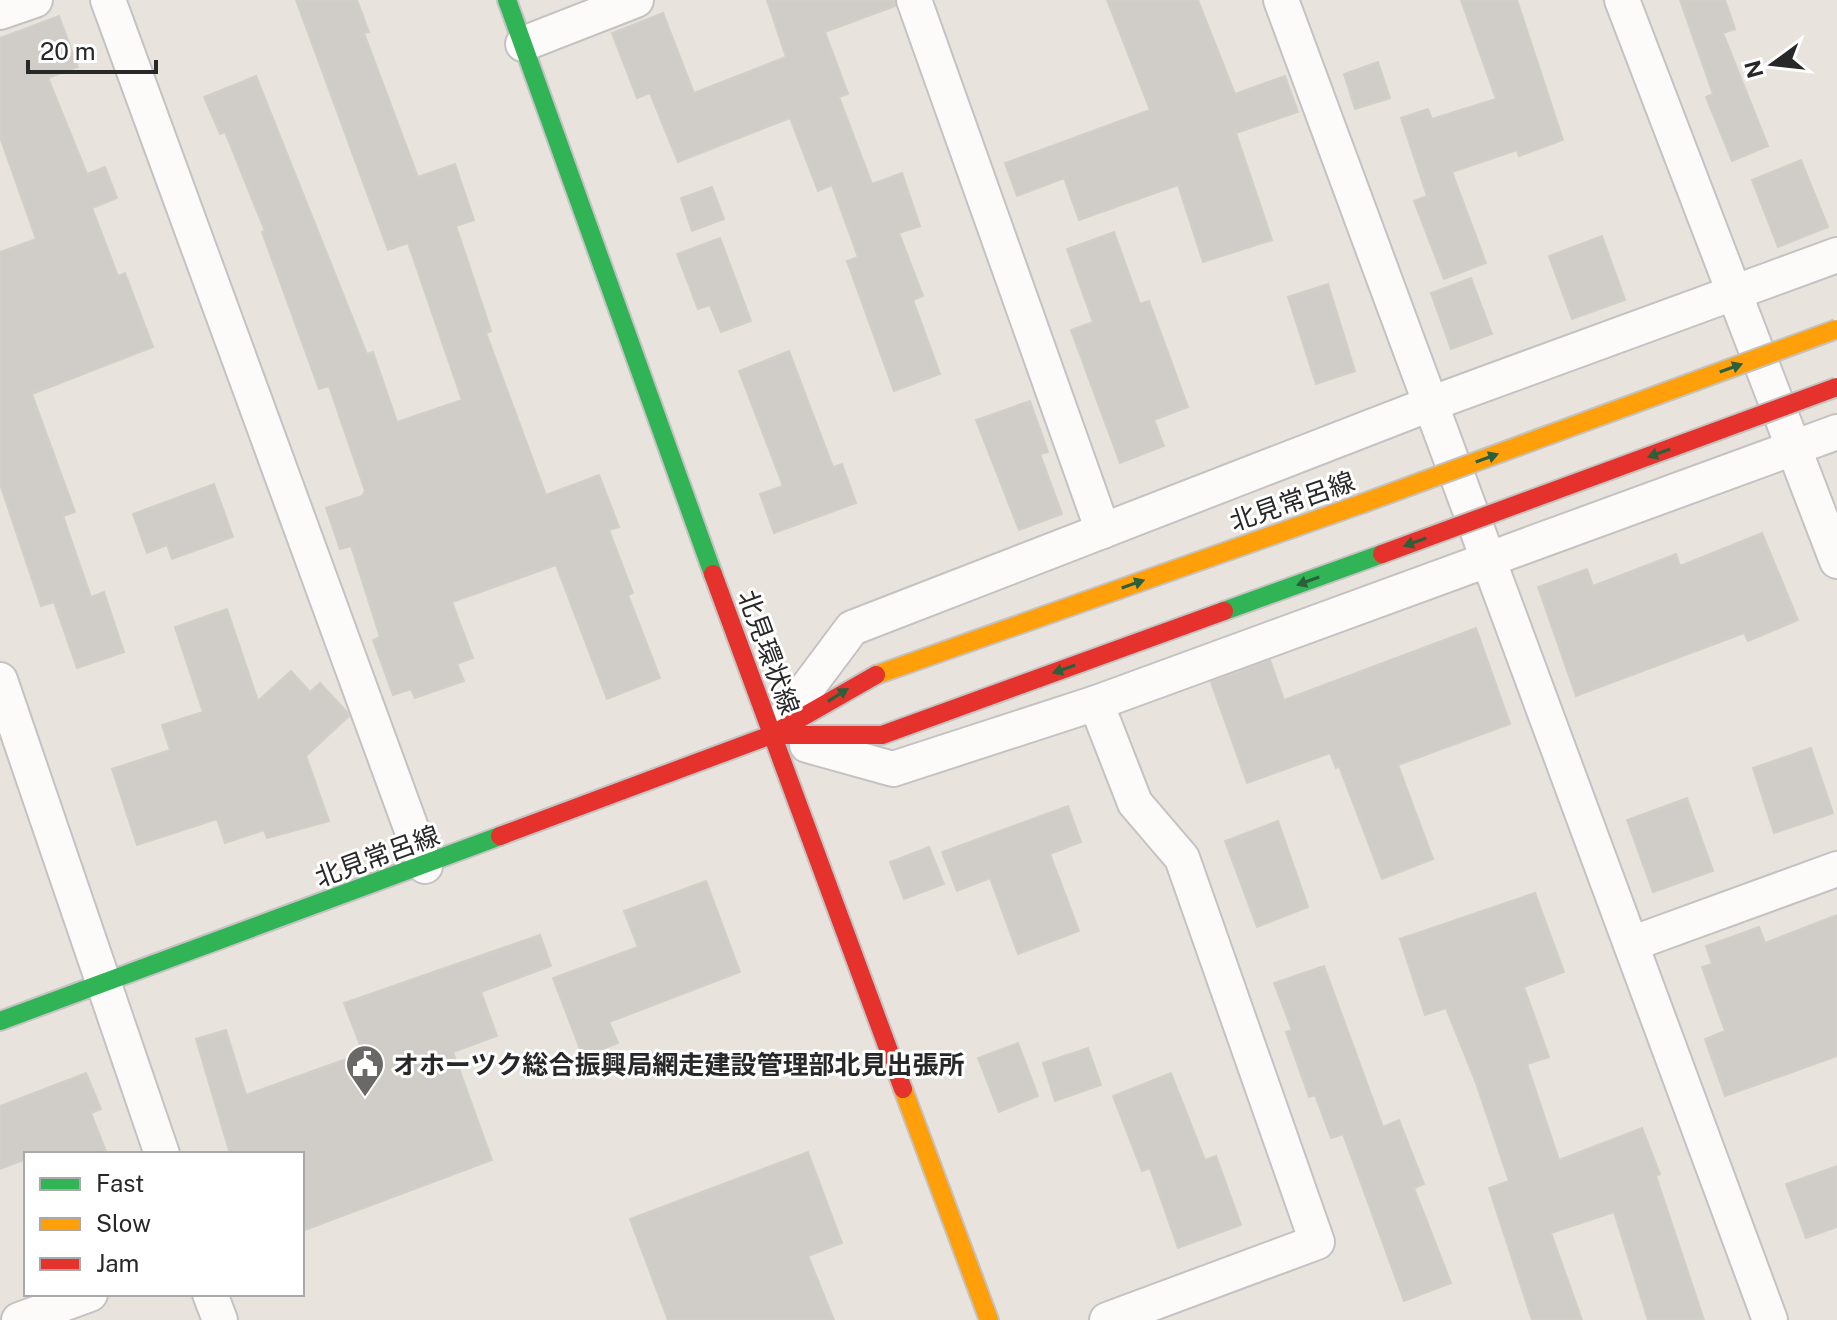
<svg xmlns="http://www.w3.org/2000/svg" width="1837" height="1320" font-family="'Public Sans','Noto Sans JP',sans-serif">
<style>
.building{fill:#d0cdc8;stroke:#d2cfc9;stroke-width:2}
.lines{fill:none;stroke-linecap:round;stroke-linejoin:round}
.street-casing{stroke:#c4c2c2;stroke-width:38}
.fast-casing{stroke:#c4c2c2;stroke-width:22}
.slow-casing{stroke:#c4c2c2;stroke-width:22}
.jam-casing{stroke:#c4c2c2;stroke-width:22}
.street{stroke:#fcfbfa;stroke-width:34}
.fast{stroke:#30b455;stroke-width:18}
.slow{stroke:#ff9f0a;stroke-width:18}
.jam{stroke:#e5322d;stroke-width:18}
.slow-bridge-casing{stroke:#c4c2bf;stroke-width:22;stroke-linecap:butt}
.jam-bridge-casing{stroke:#c4c2bf;stroke-width:22;stroke-linecap:butt}
.slow-bridge{stroke:#ff9f0a;stroke-width:18}
.jam-bridge{stroke:#e5322d;stroke-width:18}
.oneway{fill:#2b603a}
.labels{text-anchor:middle;dominant-baseline:central;stroke-width:6;stroke-linejoin:round;paint-order:stroke}
.street-label{font-size:26px;fill:#282828;stroke:#fff}
.poi-label{font-size:26px;font-weight:bold;fill:#282828;stroke:#fff;text-anchor:start}
</style>
<rect width="100%" height="100%" fill="#e8e3dc"/>
<!-- building -->
<g class="building">
<path d="M296,0h61l12,32 -5,1 54,144 37,-13 19,56 -18,6 35,105 -5,2 60,162 53,-20 20,52 -10,3 24,63 -5,2 32,83 -53,21 -51,-134 -104,37 21,56 -16,6 7,17 -49,17 -4,-9 -18,6 -20,-55 7,-3 -29,-91 -11,3 -14,-41 36,-12 3,-5 -36,-105 -10,3 -57,-157 3,-1 -40,-99 -5,2 -16,-37 52,-21 111,278 6,-2 24,70 65,-22 -54,-157 -20,7z"/>
<path d="M767,0h128v6l-70,26 23,62 -9,3 33,87 30,-11 18,53 -21,7 24,63 -10,4 27,74 -46,17 -47,-130 11,-4 -26,-72 -14,6 -28,-73 -112,44 -28,-69 -13,5 -25,-65 51,-20 31,80 92,-36z"/>
<path d="M1107,0h91l37,94 50,-18 13,36 -62,21 36,107 -69,22 -25,-77 -99,35 -15,-42 -47,18 -12,-33 145,-53z"/>
<path d="M1461,0h56l46,140 -44,16 -2,-6 -65,22 34,91 -42,16 -30,-78 13,-5 -26,-78 27,-9 4,10 64,-20z"/>
<path d="M1680,0h45l10,29 -12,4 45,113 -36,15 -26,-64 7,-3z"/>
<path d="M59,16l19,51 -30,11 39,96 18,-7 12,31 -25,10 26,68 7,-3 28,74 -121,47 43,118 -12,4 28,81 13,-5 20,60 -47,16 -23,-66 -13,4 -41,-122v-232l36,-13 -36,-102v-99z"/>
<path d="M1378,62l12,36 -35,11 -11,-35z"/>
<path d="M1801,160l27,67 -50,20 -26,-67z"/>
<path d="M712,187l12,32 -32,12 -11,-33z"/>
<path d="M1114,232l26,72 9,-3 39,106 -34,13 10,26 -44,17 -49,-133 22,-8 -26,-73z"/>
<path d="M1602,236l23,64 -53,19 -23,-63z"/>
<path d="M720,238l31,83 -30,11 -11,-27 -12,4 -21,-55z"/>
<path d="M1471,278l21,56 -41,15 -20,-56z"/>
<path d="M1328,284l27,87 -39,13 -28,-87z"/>
<path d="M789,351l44,116 9,-3 14,39 -82,30 -14,-39 23,-8 -44,-115z"/>
<path d="M1030,401l18,51 -8,2 22,60 -43,16 -43,-110z"/>
<path d="M214,484l19,53 -61,22 -5,-14 -20,8 -14,-39z"/>
<path d="M1762,533l36,87 -50,21 -4,-8 -168,63 -38,-109 49,-18 6,17 83,-32 4,12z"/>
<path d="M227,609l31,92 33,-30 19,21 10,-9 27,29 2,4 -43,40 23,65 -62,17 -3,-8 -39,13 -8,-24 -80,26 -25,-76 58,-19 -8,-25 41,-13 -28,-85z"/>
<path d="M1476,628l34,96 -112,41 35,94 -51,20 -43,-113 -3,2 -6,-15 -83,30 -36,-101 59,-22 14,40z"/>
<path d="M1811,748l22,65 -59,20 -21,-65z"/>
<path d="M1687,798l26,73 -60,21 -26,-72z"/>
<path d="M1068,806l13,36 -31,12 29,77 -61,23 -28,-76 -33,13 -15,-39z"/>
<path d="M1278,821l30,86 -51,20 -32,-86z"/>
<path d="M929,847l15,37 -40,15 -14,-37z"/>
<path d="M706,881l34,91 -131,50 9,21 -35,14 -30,-79 85,-31 -14,-36z"/>
<path d="M1535,893l29,79 -40,15 25,70 -22,7 32,96 83,-32 18,46 -4,2 48,144h-56l-34,-108 -63,21 31,87h-50l-43,-132 20,-7 -33,-98 -30,-75 -21,7 -25,-76z"/>
<path d="M1837,915v141l-112,40 -20,-57 20,-8 -23,-64 10,-3 -6,-18 53,-19 6,16z"/>
<path d="M540,935l11,31 -70,26 16,44 -44,16 39,108 -190,71v-77h-72l-34,-115 30,-9 20,65 117,-42 -19,-50z"/>
<path d="M1324,966l59,161 16,-7 25,64 -10,4 37,95 -47,18 -61,-167 -12,4 -16,-43 -6,2 -23,-65 6,-2 -18,-47z"/>
<path d="M1018,1043l20,53 -39,16 -21,-54z"/>
<path d="M1088,1048l13,37 -46,16 -12,-38z"/>
<path d="M86,1073l15,36 -10,4 16,41h-81v5l-26,10v-63z"/>
<path d="M1171,1073l34,87 11,-4 25,69 -63,23 -28,-80 -8,3 -29,-75z"/>
<path d="M808,1152l34,91 -34,13 26,64h-166l-38,-101z"/>
<path d="M1837,1166v61l-31,11 -20,-54z"/>
</g>
<g class="lines">
<defs>
<g id="street">
<path d="M108,0l317,866"/>
<path d="M914,0l189,531"/>
<path d="M1281,0l489,1320"/>
<path d="M1622,0l215,561"/>
<path d="M0,12l35,-12"/>
<path d="M523,44l113,-44"/>
<path d="M0,680l162,474"/>
<path d="M1096,703l39,100 47,55 135,384 -210,78"/>
<path d="M781,723l71,-95 578,-224 407,-149"/>
<path d="M807,745l86,24 203,-66 741,-271"/>
<path d="M1631,944l206,-75"/>
<path d="M210,1294l10,26"/>
<path d="M19,1320l71,-26"/>
</g>
<g id="fast">
<path d="M507,0l206,574"/>
<path d="M1224,611l158,-57"/>
<path d="M0,1021l500,-185"/>
</g>
<g id="slow">
<path d="M876,675l485,-171"/>
<path d="M903,1089l86,231"/>
</g>
<g id="jam">
<path d="M713,574l190,515"/>
<path d="M771,735h111l342,-124"/>
<path d="M500,836l271,-101 105,-60"/>
</g>
</defs>
<!-- street casing -->
<use href="#street" class="street-casing"/>
<!-- fast casing -->
<use href="#fast" class="fast-casing"/>
<!-- slow casing -->
<use href="#slow" class="slow-casing"/>
<!-- jam casing -->
<use href="#jam" class="jam-casing"/>
<!-- street -->
<use href="#street" class="street"/>
<!-- fast -->
<use href="#fast" class="fast"/>
<!-- slow -->
<use href="#slow" class="slow"/>
<!-- jam -->
<use href="#jam" class="jam"/>
<defs>
<path id="slow-bridge" d="M1361,504l476,-175"/>
<path id="jam-bridge" d="M1382,554l455,-167"/>
</defs>
<!-- slow-bridge casing -->
<use href="#slow-bridge" class="slow-bridge-casing"/>
<!-- jam-bridge casing -->
<use href="#jam-bridge" class="jam-bridge-casing"/>
<!-- slow-bridge -->
<use href="#slow-bridge" class="slow-bridge"/>
<!-- jam-bridge -->
<use href="#jam-bridge" class="jam-bridge"/>
</g>
<!-- one-way arrows -->
<defs><path id="oneway-solid" d="M-6-.8H1V-3.2L6.5 0L1 3.2V.8H-6Z" transform="scale(2)"/></defs>
<g class="oneway">
<use href="#oneway-solid" transform="translate(1731 368) rotate(-20)"/>
<use href="#oneway-solid" transform="translate(1659 453) rotate(160)"/>
<use href="#oneway-solid" transform="translate(1487 458) rotate(-20)"/>
<use href="#oneway-solid" transform="translate(1415 542) rotate(160)"/>
<use href="#oneway-solid" transform="translate(1308 581) rotate(160)"/>
<use href="#oneway-solid" transform="translate(1133 584) rotate(-19)"/>
<use href="#oneway-solid" transform="translate(1064 669) rotate(160)"/>
<use href="#oneway-solid" transform="translate(838 695) rotate(-32)"/>
</g>
<!-- icons -->
<defs>
<symbol id="civic-pin" viewBox="-11 -11 22 30"><path d="M0 17L-7.5 6A9.5 9.5 0 1 1 7.5 6Z" fill="#6b6967" stroke="#fff"/><path d="M-.6-6.5H3V-4.5H.6V-3L4-1V1h2V6H-6V1h2V-1L-.6-3ZM-1.2 2.5V6h2.4V2.5Z" fill="#fff"/></symbol>
</defs>
<g fill-rule="evenodd">
<use href="#civic-pin" x="343" y="1042" width="44" height="60"/>
</g>
<g class="labels">
<!-- street labels -->
<g class="street-label">
<text transform="translate(1292 501) rotate(-19)">北見常呂線</text>
<text transform="translate(769 652) rotate(70)">北見環状線</text>
<text transform="translate(377 856) rotate(-20)">北見常呂線</text>
</g>
<!-- poi labels -->
<g class="poi-label">
<text x="393" y="1064">オホーツク総合振興局網走建設管理部北見出張所</text>
</g>
</g>
<!-- legend -->
<rect x="24" y="1152" width="280" height="144" fill="#ffffff" stroke="#a9a9a9" stroke-width="2"/>
<rect x="40" y="1178" width="40" height="12" fill="#30b455" stroke="#a9a9a9" stroke-width="2"/>
<text x="96" y="1192" font-size="24" fill="#282828">Fast</text>
<rect x="40" y="1218" width="40" height="12" fill="#ff9f0a" stroke="#a9a9a9" stroke-width="2"/>
<text x="96" y="1232" font-size="24" fill="#282828">Slow</text>
<rect x="40" y="1258" width="40" height="12" fill="#e5322d" stroke="#a9a9a9" stroke-width="2"/>
<text x="96" y="1272" font-size="24" fill="#282828">Jam</text>
<!-- north arrow -->
<g transform="translate(1773 64) rotate(255)" stroke="#ffffff" stroke-width="6" paint-order="stroke">
<path d="M0-6L14 30L0 20L-14 30Z" fill="#282828"/>
<text y="-12" font-size="22" font-weight="bold" text-anchor="middle" fill="#282828">N</text>
</g>
<!-- scale -->
<path d="M28 60v12h128v-12" fill="none" stroke="#282828" stroke-width="4"/>
<text x="40" y="60" font-size="24" fill="#282828" stroke="#ffffff" stroke-width="6" paint-order="stroke">20 m</text>
</svg>
